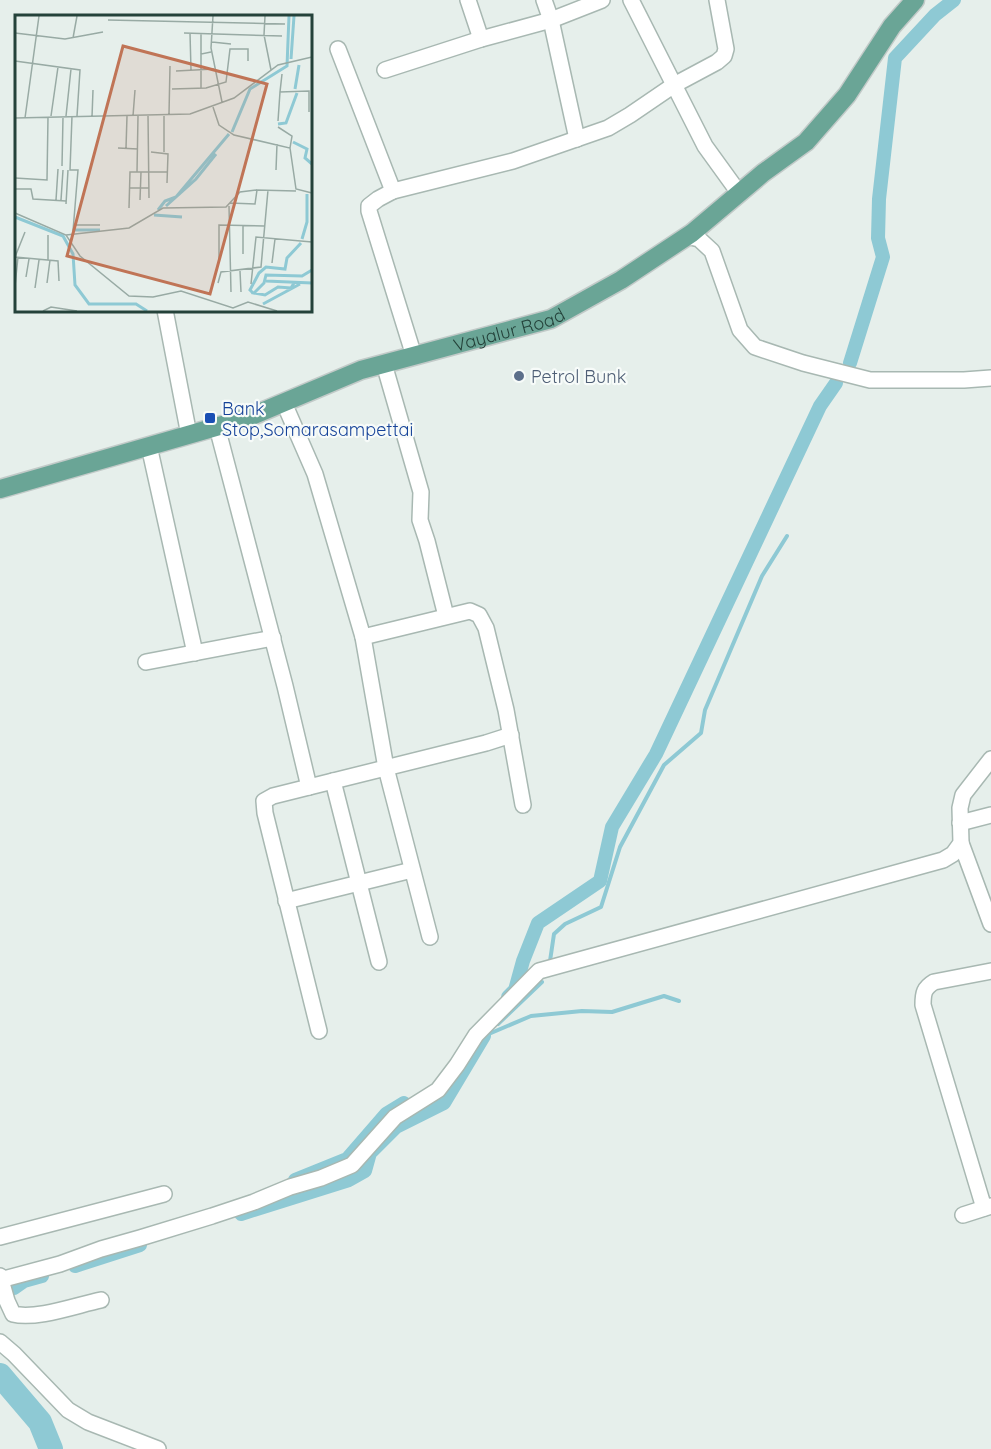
<svg xmlns="http://www.w3.org/2000/svg" width="991" height="1449" font-family="Quicksand,sans-serif">
<style>
.lines{fill:none;stroke-linecap:round;stroke-linejoin:round}
.stream{stroke:#8ec9d4;stroke-width:4}
.canal{stroke:#8ec9d4;stroke-width:14}
.river{stroke:#8ec9d4;stroke-width:24}
.minor-casing{stroke:#a8b8b2;stroke-width:18}
.major-casing{stroke:#c2cac8;stroke-width:21}
.minor{stroke:#fff;stroke-width:15}
.major{stroke:#6aa596;stroke-width:18}
.service-dot{fill:#5c6f8a;stroke:#f7fbf9;stroke-width:2}
.transit-dot{fill:#1a4fb4;stroke:#f7fbf9;stroke-width:2}
.labels{text-anchor:middle;dominant-baseline:central;stroke-width:4.5;stroke-linejoin:round;paint-order:stroke}
.street-label{font-size:18px;fill:#24423a;stroke:#f7fbf9}
.service-label{font-size:18px;fill:#4e5e75;stroke:#f7fbf9;text-anchor:start}
.transit-label{font-size:18px;fill:#164399;stroke:#f7fbf9;text-anchor:start}
.inset-river{fill:none;stroke:#8ec9d4;stroke-width:3}
.inset-road{fill:none;stroke:#98aaa4;stroke-width:1.5}
.view{fill:#c07456;fill-opacity:0.15;stroke:#c07456;stroke-width:3}
.inset-edge{fill:none;stroke:#24423a;stroke-width:3}
</style>
<rect width="100%" height="100%" fill="#e6efeb"/>
<g class="lines">
<!-- stream -->
<g class="stream">
<path d="M550,961l4,-27 11,-10 36,-17 19,-60 44,-82 37,-32 4,-23 57,-134 25,-40"/>
<path d="M498,1024l44,-42"/>
<path d="M484,1036l47,-20 51,-5 30,1 52,-16 15,5"/>
</g>
<!-- canal -->
<g class="canal">
<path d="M850,363l33,-106 -5,-19 1,-39 16,-141 40,-43 19,-15"/>
<path d="M508,997l7,-7 8,-29 15,-38 62,-42 12,-54 44,-73 164,-348 16,-23"/>
<path d="M295,1180l52,-21 39,-45 18,-11"/>
<path d="M241,1214l108,-34 16,-9 5,-18 26,-26 48,-24 40,-67"/>
<path d="M75,1266l65,-21"/>
<path d="M14,1288l10,-7 18,-5"/>
</g>
<!-- river -->
<path class="river" d="M0,1375l40,47 11,27"/>
<defs>
<g id="minor">
<path d="M468,0l13,39"/>
<path d="M544,0l7,20 26,119"/>
<path d="M631,0l74,146 34,47"/>
<path d="M338,49l55,142"/>
<path d="M385,70l96,-31 70,-19 51,-20"/>
<path d="M687,236l12,3 13,12 28,79 15,17 48,16 67,17h94l27,-2"/>
<path d="M165,310l24,125"/>
<path d="M414,356l-45,-145v-5l9,-7 15,-8 120,-30 95,-33 22,-13 44,-30 43,-23 7,-6 2,-7 -9,-49"/>
<path d="M384,364l37,128 -1,28 7,21 19,75"/>
<path d="M284,403l31,71 48,163 23,131 44,169"/>
<path d="M217,427l68,259 24,101 177,-44 25,-8"/>
<path d="M149,446l46,207"/>
<path d="M363,637l107,-26 9,4 7,13 20,82 17,95"/>
<path d="M146,662l127,-24"/>
<path d="M333,781l46,181"/>
<path d="M309,787l-36,9 -9,5 1,12 54,218"/>
<path d="M960,823l31,-8"/>
<path d="M961,843l30,81"/>
<path d="M286,901l126,-31"/>
<path d="M984,1208l-61,-203c0,-12 1,-17 11,-23l57,-11"/>
<path d="M963,1215l28,-9"/>
<path d="M0,1237l164,-43"/>
<path d="M0,1276l7,25 6,13c23,6 64,-9 88,-14"/>
<path d="M0,1280l60,-16 41,-15 39,-11 72,-22 42,-14 36,-15 31,-9 31,-13 43,-48 43,-27 19,-25 19,-30 63,-64 404,-111 10,-6 8,-11 -1,-35 3,-13 28,-36"/>
<path d="M0,1342l14,12 54,56 20,12 70,27"/>
</g>
<g id="major">
<path id="s1" d="M0,489l247,-71 114,-48 190,-51 70,-39 71,-47 71,-60 43,-31 41,-47 45,-69 23,-26"/>
</g>
</defs>
<!-- minor casing -->
<use href="#minor" class="minor-casing"/>
<!-- major casing -->
<use href="#major" class="major-casing"/>
<!-- minor -->
<use href="#minor" class="minor"/>
<!-- major -->
<use href="#major" class="major"/>
</g>
<!-- markers -->
<circle class="service-dot" cx="519" cy="376" r="6"/>
<rect class="transit-dot" x="204" y="412" width="12" height="12" rx="3"/>
<g class="labels">
<!-- street labels -->
<g class="street-label">
<text stroke="none"><textPath href="#s1" startOffset="534">Vayalur Road</textPath></text>
</g>
<!-- service labels -->
<g class="service-label">
<text x="531" y="376">Petrol Bunk</text>
</g>
<!-- transit labels -->
<g class="transit-label">
<text x="222" y="408">Bank<tspan x="222" dy="21">Stop,Somarasampettai</tspan></text>
</g>
</g>
<!-- overview -->
<g transform="translate(15 15)">
<rect width="297" height="297" fill="#e6efeb"/>
<path class="inset-river" d="M276,44l3,-43M280,74l4,-24M263,109l8,-1 11,-30M217,117l18,-43 37,-23 2,-50M278,127l14,7 -2,9 7,6M151,191l30,-27 20,-25M143,195l7,-9 11,-4 53,-63M139,200l28,2M0,202l48,19 10,18 2,31 14,19h47l11,7M60,215h25M287,224l5,-17v-28M251,266l46,2M279,268l-3,5 -13,-1 -13,8 -11,-2 10,-10 2,-8 36,1 10,-6M238,278l-3,-3 9,-17 7,-6 19,2 2,-11 14,-15M248,289l37,-20"/>
<path class="inset-road" d="M198,1l-2,32 11,54M250,1l-1,19 7,35M93,5l177,4M0,18l50,6 38,-7M169,18l98,3M175,18l1,37M58,23l4,-22M197,27l19,2M186,39v-20M0,46l65,9 -3,46M161,56l38,-2M267,59l-2,18 29,-1v21M186,73v-34l10,-2M157,74l34,-1 20,-6 4,-33h18v12M198,92l6,18 15,10 56,13 6,41 16,4M154,99l1,-48M133,100l1,83M36,101l7,-49M51,101l5,-47M57,101l-2,54h8l-5,61M118,101l2,-26M123,101l-1,56h31M77,102l1,-27M0,103l175,-4 44,-16 44,-33 34,-8M10,103l14,-102M263,106l2,-29M263,112l14,9 -2,12M103,133l20,1M111,133l1,-32M136,137l17,2 -1,29M149,137v-38M47,151l1,-49M261,155l1,-26M0,163l32,2 1,-63M114,173h20M0,174h16l2,10 33,2M41,185l2,-31M46,185l2,-30M125,185l1,-28M215,188l25,1 2,-14 39,1M51,189l2,-34M214,191l2,86M114,193l1,-36h7M0,198l51,22 14,21 49,40 24,1 28,-6 52,17 15,-6 29,9M59,210h26M51,220l63,-7 34,-20 63,-1 14,-15 17,-2M228,239v-28M0,242l43,4 1,20M0,242l10,-25M204,244v-34l45,1M33,245v-25M257,248l3,-24M225,256l1,21M11,262l3,-18M32,268l3,-23M203,268l3,-11 40,-5 7,-77M236,269l5,-47 56,5M0,271l3,-29M20,273l4,-28M28,296l8,-4 26,4"/>
<path class="view" d="M108,31l144,38 -57,210 -143,-38z"/>
<rect width="297" height="297" class="inset-edge"/>
</g>
</svg>
